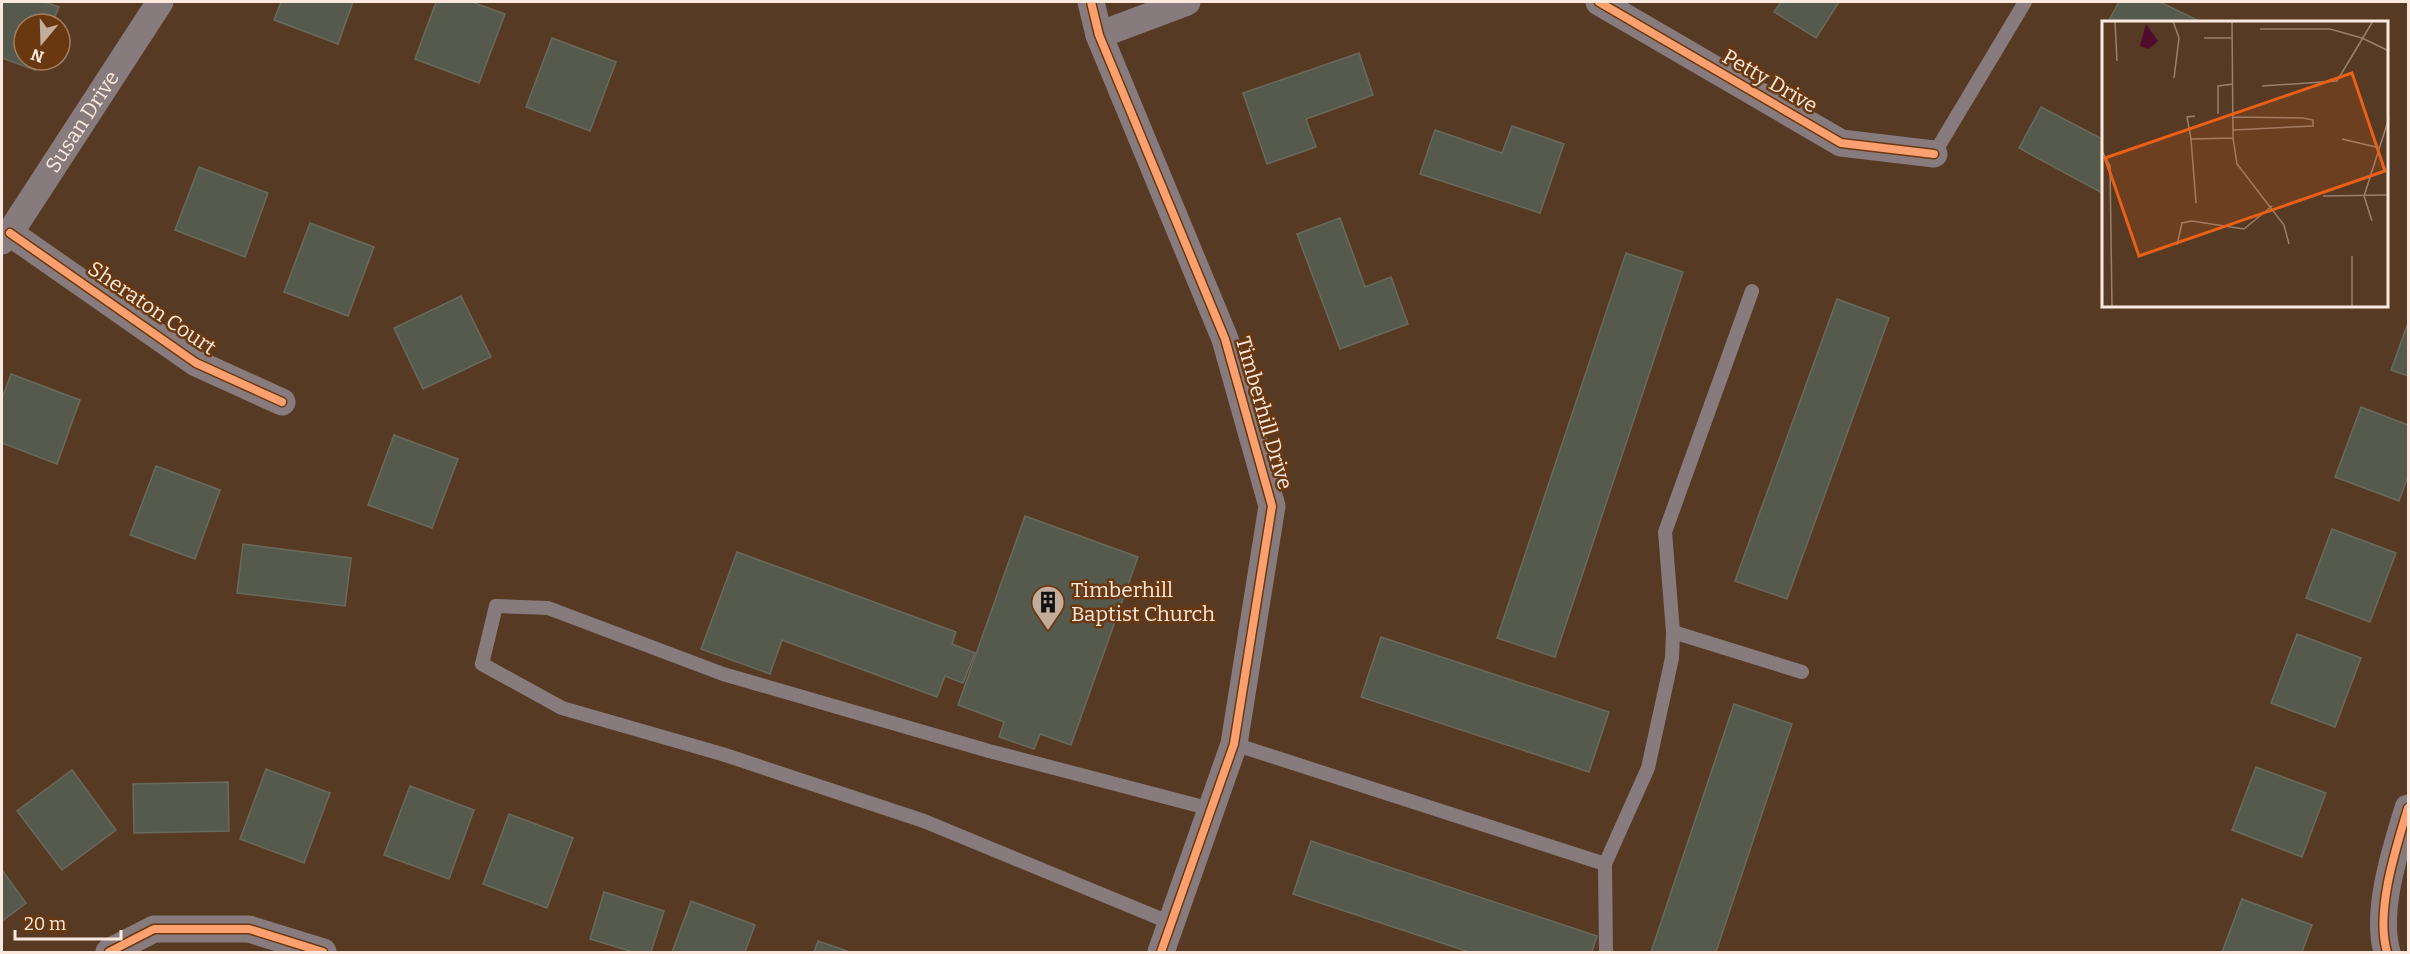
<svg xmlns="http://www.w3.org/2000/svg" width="2410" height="954" font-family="Bitter,serif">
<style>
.building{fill:#565a4c;stroke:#696a5c;stroke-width:1.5}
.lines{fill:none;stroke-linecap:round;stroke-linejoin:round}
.lane{stroke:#887b7d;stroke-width:14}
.street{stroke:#887b7d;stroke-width:27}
.cycleway-casing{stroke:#6a3810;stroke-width:11}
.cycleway{stroke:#fca06f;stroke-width:8}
.labels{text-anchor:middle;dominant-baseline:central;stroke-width:5;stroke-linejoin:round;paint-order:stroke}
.street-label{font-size:21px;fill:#fce9dd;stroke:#6a3810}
.poi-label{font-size:21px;fill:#fce9dd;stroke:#6a3810;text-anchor:start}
.inset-road{fill:none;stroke:#98806e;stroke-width:1.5}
.view{fill:#e96016;fill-opacity:0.15;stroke:#e96016;stroke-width:3}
.inset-edge{fill:none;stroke:#fce9dd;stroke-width:3}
</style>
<rect width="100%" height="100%" fill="#563a24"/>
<!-- building -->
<g class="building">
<path d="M2,2h43l14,5 -7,17h-28v36h15l-4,10 -33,-12z"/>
<path d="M281,2h72l-15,42 -64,-24z"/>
<path d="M436,2h36l33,12 -26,69 -64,-24z"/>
<path d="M1781,2h58l-23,36 -42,-26z"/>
<path d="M2119,2h41l41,20h-93z"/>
<path d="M552,38l64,24 -26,69 -64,-24z"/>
<path d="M1359,53l14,42 -67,24 10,28 -49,17 -24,-71z"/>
<path d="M2041,107l63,33v54l-85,-46z"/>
<path d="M1512,126l52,18 -24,69 -120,-39 15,-44 67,23z"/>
<path d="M199,167l69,26 -23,64 -70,-27z"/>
<path d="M1340,218l25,69 26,-10 17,47 -68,25 -43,-115z"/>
<path d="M310,223l64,24 -26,69 -64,-24z"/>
<path d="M1626,253l57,19 -128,385 -58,-19z"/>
<path d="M461,296l30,61 -68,32 -29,-61z"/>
<path d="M1837,299l52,19 -102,281 -52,-18z"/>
<path d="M2408,323v53l-17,-6z"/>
<path d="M11,374l69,26 -23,64 -55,-21v-44z"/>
<path d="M2361,407l47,18v51l-9,25 -64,-24z"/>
<path d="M394,435l64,24 -26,69 -64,-23z"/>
<path d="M156,466l64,24 -25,69 -65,-24z"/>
<path d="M1025,516l113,41 -67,188 -31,-11 -6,15 -35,-12 5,-15 -46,-17z"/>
<path d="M2332,529l64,24 -26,69 -64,-24z"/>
<path d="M243,544l108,14 -6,48 -108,-13z"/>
<path d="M737,552l219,80 -4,12 23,9 -12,30 -18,-7 -8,21 -155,-57 -12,34 -69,-25z"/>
<path d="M2297,634l64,24 -26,69 -64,-24z"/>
<path d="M1381,637l228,75 -20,60 -228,-75z"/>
<path d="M1734,704l58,20 -76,228h-65z"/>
<path d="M2256,767l70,26 -24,64 -70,-27z"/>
<path d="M266,769l64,24 -26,70 -64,-24z"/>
<path d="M72,770l44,60 -54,40 -45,-59z"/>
<path d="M228,782l1,49 -95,2 -1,-49z"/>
<path d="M410,786l64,24 -25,69 -65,-24z"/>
<path d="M509,814l64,24 -26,70 -64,-24z"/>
<path d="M1311,841l286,95 -5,16h-123l-176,-58z"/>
<path d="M2,870l24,33 -24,18z"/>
<path d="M604,892l60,19 -13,41h-18l-43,-13z"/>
<path d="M2242,899l70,26 -10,27h-80z"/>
<path d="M691,901l64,24 -10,27h-73z"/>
<path d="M818,941l32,11h-36z"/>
</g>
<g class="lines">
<!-- lane -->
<g class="lane">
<path d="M1934,154l91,-152"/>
<path d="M1673,632l129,40"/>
<path d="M1234,744l371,120 43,-96 24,-110 1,-26 -8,-100 87,-241"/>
<path d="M1605,864l1,88"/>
<path d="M1171,923l-247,-102 -202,-67 -160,-46 -80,-44 14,-58 52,2 175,66 266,77 222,58"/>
</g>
<!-- street -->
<g class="street">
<path d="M1091,2l8,33 126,304 47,167 -38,238 -73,208"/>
<path d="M1599,2l242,141 93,11"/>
<path d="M1099,35l88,-33"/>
<path d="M10,233l186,130 86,39"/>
<path id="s1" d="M2,241l8,-8 150,-231"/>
<path d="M109,952l45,-23h95l74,23"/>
<path d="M2387,952c-12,-41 9,-104 21,-144"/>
</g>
<defs>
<g id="cycleway">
<path d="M1091,2l8,33 126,304 47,167 -38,238 -73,208"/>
<path d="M1599,2l242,141 93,11"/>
<path d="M10,233l186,130 86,39"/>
<path d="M109,952l45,-23h95l74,23"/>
<path d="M2387,952c-12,-41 9,-104 21,-144"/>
</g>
</defs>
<!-- cycleway casing -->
<use href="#cycleway" class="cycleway-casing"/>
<!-- cycleway -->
<use href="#cycleway" class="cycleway"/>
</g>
<!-- icons -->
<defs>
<symbol id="building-pin" viewBox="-11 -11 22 30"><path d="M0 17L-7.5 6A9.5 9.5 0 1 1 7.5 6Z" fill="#c2ac9c" stroke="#6a3810"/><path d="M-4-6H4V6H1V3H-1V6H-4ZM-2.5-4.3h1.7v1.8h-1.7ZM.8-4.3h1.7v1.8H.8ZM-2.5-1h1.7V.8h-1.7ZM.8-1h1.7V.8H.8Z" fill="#111"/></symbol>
</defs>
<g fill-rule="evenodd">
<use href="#building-pin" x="1029" y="583" width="38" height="52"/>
</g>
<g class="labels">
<!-- street labels -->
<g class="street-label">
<text transform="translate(1770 81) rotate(30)">Petty Drive</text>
<text stroke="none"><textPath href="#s1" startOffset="144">Susan Drive</textPath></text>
<text transform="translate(152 308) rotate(34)">Sheraton Court</text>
<text transform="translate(1264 413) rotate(74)">Timberhill Drive</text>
</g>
<!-- poi labels -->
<g class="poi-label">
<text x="1071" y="590">Timberhill<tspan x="1071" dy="24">Baptist Church</tspan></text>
</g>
</g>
<!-- overview -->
<g transform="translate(2102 21)">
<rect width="286" height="286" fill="#563a24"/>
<path d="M44,3l12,17 -9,8 -9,-3z" fill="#510c2d"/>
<path class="inset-road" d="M13,0l2,40M71,0l6,17 -5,40M130,0l1,117 4,26 47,61 5,19M158,8h70l32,9 27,13M102,17h28M160,65l75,-5 36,-60M116,93v-28l15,-2M131,109l80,-4v-6l-10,-2 -70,-1M89,118l-4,-22 8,-1M240,118l34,8M0,130l8,15 2,141M221,175l66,-1M94,182l-5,-64 42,-1M270,200l-8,-25 25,-78M75,224l5,-22 10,-2 52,8 28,-23M250,235v51"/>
<path class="view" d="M250,52l33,98 -246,85 -34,-98z"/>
<rect width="286" height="286" class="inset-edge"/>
</g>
<!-- border -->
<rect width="2410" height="954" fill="none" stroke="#fce9dd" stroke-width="6"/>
<!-- north arrow -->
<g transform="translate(42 42) rotate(199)"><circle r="28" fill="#6a3810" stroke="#a47f62" stroke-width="1.5"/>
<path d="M0-4.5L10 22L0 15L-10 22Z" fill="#c2ac9c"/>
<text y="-9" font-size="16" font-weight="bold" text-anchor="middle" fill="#fce9dd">N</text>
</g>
<!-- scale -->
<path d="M15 930v9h106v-9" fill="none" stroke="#fce9dd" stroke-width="3"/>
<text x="24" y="930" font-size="18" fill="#fce9dd" stroke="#6a3810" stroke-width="4.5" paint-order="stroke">20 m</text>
</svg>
